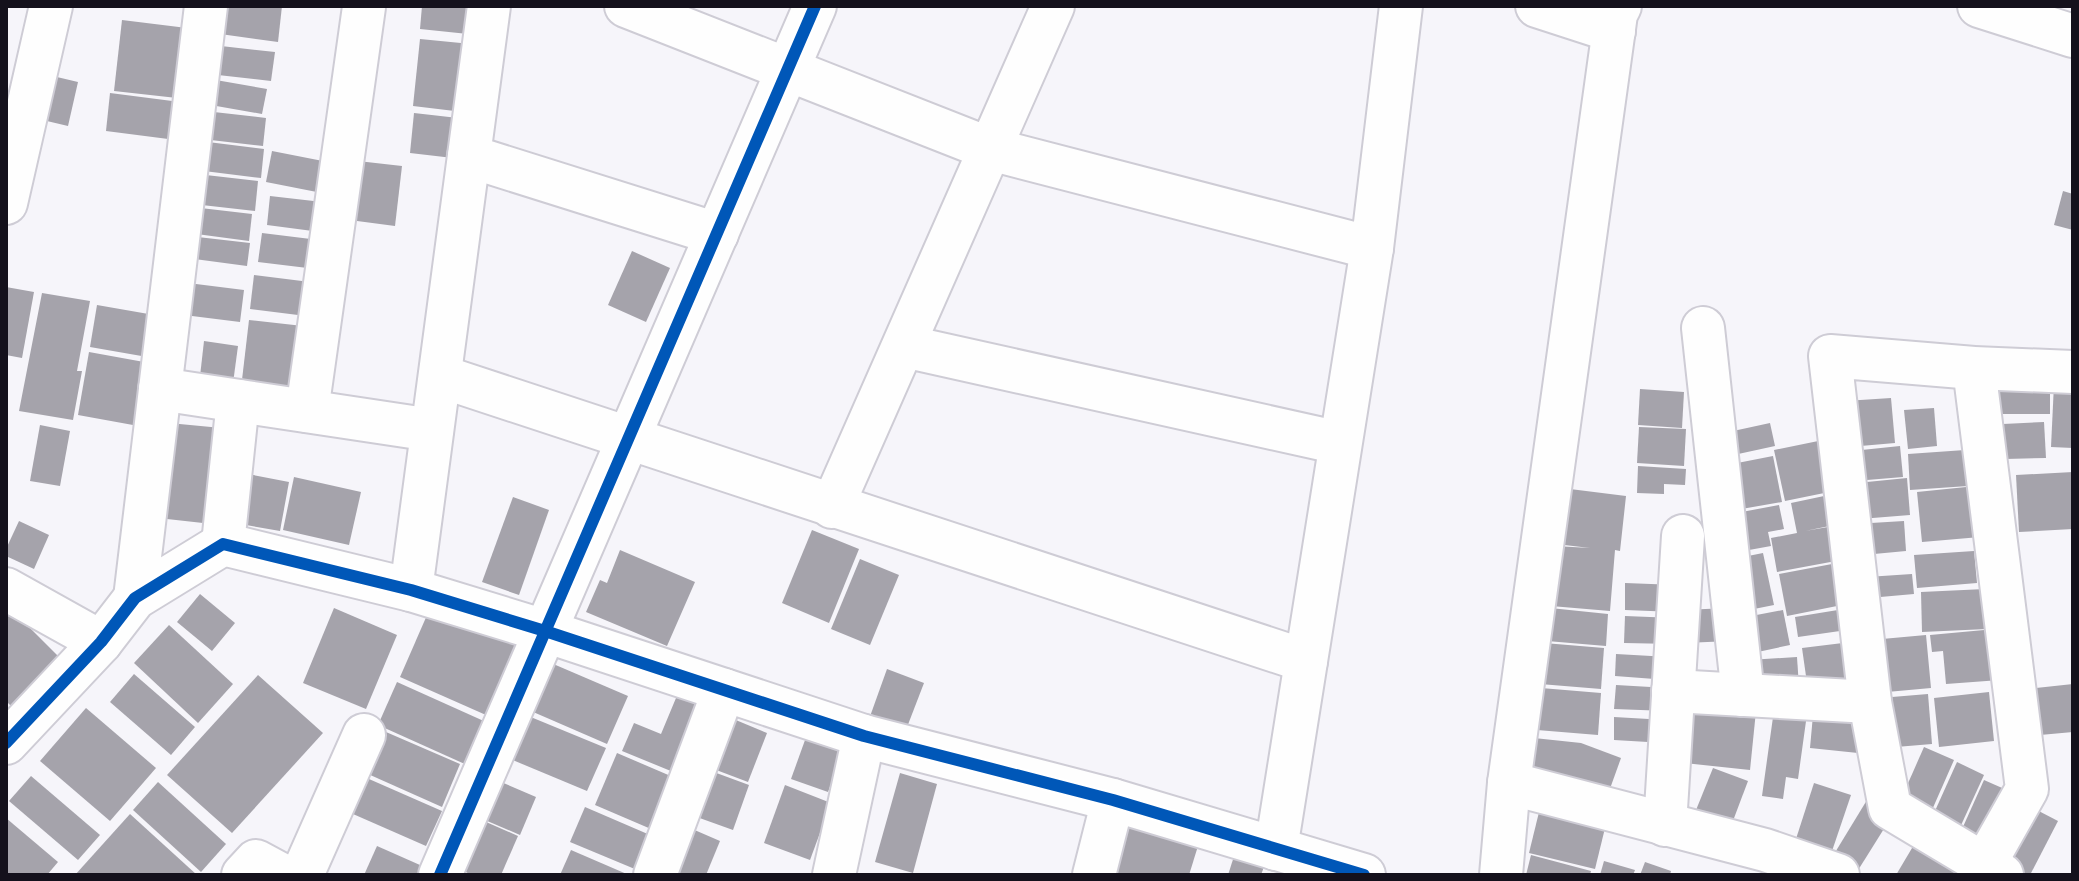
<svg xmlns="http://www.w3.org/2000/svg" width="2079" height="881" font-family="'Archivo Narrow',sans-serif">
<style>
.building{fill:#a5a3ab}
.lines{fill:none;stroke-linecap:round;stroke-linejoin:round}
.street-casing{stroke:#ceccd5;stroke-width:46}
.street{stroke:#fefefe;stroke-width:42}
.cycleway-casing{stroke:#fff;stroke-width:17}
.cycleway{stroke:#0057b8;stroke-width:12}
</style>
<rect width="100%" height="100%" fill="#f6f5fa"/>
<!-- building -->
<g class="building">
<path d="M217,6h65l-4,36 -65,-9z"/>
<path d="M422,6h49l-3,28 -48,-5z"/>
<path d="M122,20l73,9 -9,70 -72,-8z"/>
<path d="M420,39l51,5 -8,68 -50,-6z"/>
<path d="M221,46l54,6 -4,29 -53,-6z"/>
<path d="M40,73l38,9 -10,44 -38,-9z"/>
<path d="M210,79l57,10 -5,25 -57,-10z"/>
<path d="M110,93l70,9 -4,38 -70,-9z"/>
<path d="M205,111l61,7 -3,28 -61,-7z"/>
<path d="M414,113l44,5 -5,40 -43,-5z"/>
<path d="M200,141l64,8 -3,29 -65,-8z"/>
<path d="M272,151l61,12 -6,31 -61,-12z"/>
<path d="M349,160l53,6 -7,60 -53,-7z"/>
<path d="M197,174l61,7 -3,30 -62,-7z"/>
<path d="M2063,191l10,3v36l-19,-5z"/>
<path d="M270,196l61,7 -3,30 -61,-8z"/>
<path d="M192,207l60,7 -3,27 -60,-8z"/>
<path d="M262,233l65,8 -3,29 -66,-8z"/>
<path d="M189,236l61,7 -3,23 -60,-8z"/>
<path d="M632,251l38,17 -24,54 -38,-17z"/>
<path d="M254,275l64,8 -4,34 -64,-8z"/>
<path d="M180,282l64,8 -4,32 -64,-8z"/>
<path d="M6,287l28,5 -12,66 -16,-3z"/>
<path d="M42,293l48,8 -13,70h5l-9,49 -54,-9z"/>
<path d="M97,305l63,11 -7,42 -63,-11z"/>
<path d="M249,320l54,6 -9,77 -54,-6z"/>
<path d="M204,341l34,5 -7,52 -33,-4z"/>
<path d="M89,352l66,12 -11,63 -66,-12z"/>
<rect x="1996" y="381" width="54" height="33"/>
<path d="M2054,384l19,1v63l-22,-1z"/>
<path d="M1640,389l44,3 -2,36 -44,-3z"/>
<path d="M1891,398l4,45 -46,4 -4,-46z"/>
<path d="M1934,408l3,38 -29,3 -4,-39z"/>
<path d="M2044,422l2,36 -41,1 -2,-35z"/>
<path d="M169,423l63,6 -11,96 -63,-7z"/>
<path d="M1770,423l5,23 -46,10 -5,-23z"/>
<path d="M40,425l30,6 -10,55 -30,-5z"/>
<path d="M1639,427l47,2 -2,37 -47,-3z"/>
<path d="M1828,439l11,51 -54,11 -11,-51z"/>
<path d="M1900,446l3,31 -48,4 -3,-30z"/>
<path d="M1965,450l3,36 -58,4 -2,-36z"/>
<path d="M1773,456l9,46 -52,9 -8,-45z"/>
<path d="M1638,466l48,3 -1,16 -21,-1v10l-27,-1z"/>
<path d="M238,472l51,10 -9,49 -51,-9z"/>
<path d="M2073,472v57l-54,3 -3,-57z"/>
<path d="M294,477l67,15 -12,53 -66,-15z"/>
<path d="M1907,478l3,37 -50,4 -3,-36z"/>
<path d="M1976,486l4,51 -58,5 -5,-50z"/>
<path d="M1562,488l64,8 -6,55 -5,-1 -5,61 -59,-5 4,-60 35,2 -34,-4z"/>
<path d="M1843,492l6,30 -44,9 40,-7 7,34 -75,14 -6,-34 26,-5 -6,-30z"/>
<path d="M513,497l36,13 -30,85 -37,-13z"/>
<path d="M1779,505l5,24 -16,3 3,14 -33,6 -7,-38z"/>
<path d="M19,521l30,14 -15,34 -28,-13v-7z"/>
<path d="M1904,521l2,30 -32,3 -3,-31z"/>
<path d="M812,530l47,19 -30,74 -47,-20z"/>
<path d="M620,550l75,32 -28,64 -81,-34 14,-32 7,3z"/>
<path d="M1974,551l3,32 -60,5 -3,-33z"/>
<path d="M1763,553l11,52 -30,6 -11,-52z"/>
<path d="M860,559l39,16 -29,70 -39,-16z"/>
<path d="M1848,561l9,41 -70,14 -8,-42z"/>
<path d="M1912,574l2,20 -45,4 -2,-21z"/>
<path d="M1625,583l52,2 -1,27 -51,-2z"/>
<path d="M1985,589l2,40 -65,3 -1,-40z"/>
<path d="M200,594l35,29 -23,28 -35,-29z"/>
<path d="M6,604l57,57 -49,48 -8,-8z"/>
<path d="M431,606l96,42 -32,71 -95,-42z"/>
<path d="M334,608l63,27 -31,74 -63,-26z"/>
<path d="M1550,608l58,6 -2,32 -59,-5z"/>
<path d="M1728,608l2,33 -45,2 -2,-33z"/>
<path d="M1844,609l3,21 -49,7 -3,-20z"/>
<path d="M1783,610l7,35 -37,8 -7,-36z"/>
<path d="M1625,616l50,2 -1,26 -50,-1z"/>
<path d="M169,625l64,59 -35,39 -64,-60z"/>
<path d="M1995,629l5,51 -54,4 -3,-33 -11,1 -2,-17z"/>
<path d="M1926,635l5,53 -55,5 -5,-53z"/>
<path d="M1851,642l5,43 -48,5 -6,-42z"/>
<path d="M1544,643l60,5 -3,41 -61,-5z"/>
<path d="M1616,654l53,3 -1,23 -53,-4z"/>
<path d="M1797,657l2,30 -48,3 -2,-30z"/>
<path d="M544,660l84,36 -21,48 -83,-36z"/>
<path d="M887,669l37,14 -20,52 -36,-13z"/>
<path d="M134,674l61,53 -24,28 -61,-53z"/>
<path d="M258,675l65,58 -91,100 -65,-58z"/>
<path d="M397,682l89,40 -19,43 -89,-40z"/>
<path d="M2073,684v48l-33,3 -4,-47z"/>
<path d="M1616,685l52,3 -1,23 -53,-2z"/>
<path d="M681,686l34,13 -32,77 -61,-25 12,-28 27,11z"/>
<path d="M1541,688l60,5 -3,42 -61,-5z"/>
<path d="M1989,692l5,49 -55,6 -5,-49z"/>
<path d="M1928,694l4,50 -48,4 -4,-50z"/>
<path d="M1681,703l75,8 -6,59 -75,-8z"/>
<path d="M1814,704l48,5 -4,44 -48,-5z"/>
<path d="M86,708l70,60 -46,53 -70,-60z"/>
<path d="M1774,710l33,4 -9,65 -12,-2 -3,22 -21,-3z"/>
<path d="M521,713l85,35 -19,43 -84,-35z"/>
<path d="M1614,717l52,3 -1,23 -51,-3z"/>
<path d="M731,718l36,15 -19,49 -37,-14z"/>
<path d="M809,729l37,13 -18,50 -37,-13z"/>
<path d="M386,732l74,32 -18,43 -74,-33z"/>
<path d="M1534,738l47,5 40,15 -14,39 -79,-21z"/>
<path d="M1924,747l30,13 -26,59 -30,-13z"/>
<path d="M617,753l70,30 -22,52 -70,-30z"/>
<path d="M1957,762l27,13 -27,59 -27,-12z"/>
<path d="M1713,768l35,13 -20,53 -36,-14z"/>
<path d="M711,771l38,14 -16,45 -39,-14z"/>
<path d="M353,772l89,39 -16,35 -89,-39z"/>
<path d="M900,773l37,11 -24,89 -38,-11z"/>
<path d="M31,776l69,59 -22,25 -69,-59z"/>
<path d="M494,779l42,18 -16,38 -42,-18z"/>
<path d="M1984,780l25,11 -25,59 -26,-12z"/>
<path d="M158,782l68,62 -25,28 -68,-62z"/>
<path d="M1814,783l37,12 -20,59 -36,-12z"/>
<path d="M785,785l46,18 -21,57 -46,-17z"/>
<path d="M1867,800l25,16 -37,59 -27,-11z"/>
<path d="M585,807l72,31 -15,34 -72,-30z"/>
<path d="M2031,807l27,14 -28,54h-14l-16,-9z"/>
<path d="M1540,808l66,16 -11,45 -66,-16z"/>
<path d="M130,814l67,61h-122z"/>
<path d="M6,818l52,44 -11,13h-41z"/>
<path d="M477,818l41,18 -17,39h-29l-17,-8z"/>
<path d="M1122,823l76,23 -9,29h-83z"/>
<path d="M683,825l37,16 -14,34h-45z"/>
<path d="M1918,838l52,37h-74z"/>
<path d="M377,846l52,23 -3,6h-62z"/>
<path d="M571,850l58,25h-69z"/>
<path d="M1236,850l30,11 -5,14h-33z"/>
<path d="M1531,855l60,16 -1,4h-64z"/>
<path d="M1604,861l31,9 -2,5h-33z"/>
<path d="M1645,862l26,9 -1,4h-30z"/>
</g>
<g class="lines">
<defs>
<g id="street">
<path d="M626,6l364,143 382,99"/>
<path d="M1537,6l77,25"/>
<path d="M1979,6l94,30"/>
<path d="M469,156l248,78"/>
<path d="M6,203l45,-197"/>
<path d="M1703,328l40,367"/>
<path d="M904,346l436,97"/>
<path d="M1974,368l53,421 -43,76"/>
<path d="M440,376l866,285"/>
<path d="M160,389l272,41"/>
<path d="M307,411l57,-404"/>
<path d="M832,507l221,-501"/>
<path d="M223,544l15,-143"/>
<path d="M6,589l95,53"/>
<path d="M411,590l78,-584"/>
<path d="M135,598l71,-592"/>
<path d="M1673,691l197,11"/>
<path d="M6,743l95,-101 34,-44 88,-54 188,46 134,41 319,105 249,64 251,75"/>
<path d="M1509,783l256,67 73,25"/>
<path d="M1665,825l18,-289"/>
<path d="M1276,849l96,-601 29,-242"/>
<path d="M243,875l13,-14 26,14"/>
<path d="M302,875l62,-140"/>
<path d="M440,875l375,-869"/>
<path d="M655,875l69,-185"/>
<path d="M834,875l30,-139"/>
<path d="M1094,875l19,-75"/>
<path d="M1501,875l8,-92 107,-769 4,-8"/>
<path d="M2002,875l-112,-67 -20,-106 -40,-346 144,12 99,4"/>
</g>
</defs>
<!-- street casing -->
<use href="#street" class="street-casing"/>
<!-- street -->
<use href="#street" class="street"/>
<defs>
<g id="cycleway">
<path d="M6,743l95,-101 34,-44 88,-54 188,46 134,41 319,105 249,64 251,75"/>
<path d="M440,875l375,-869"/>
</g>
</defs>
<!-- cycleway casing -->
<use href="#cycleway" class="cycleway-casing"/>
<!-- cycleway -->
<use href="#cycleway" class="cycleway"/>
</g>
<!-- border -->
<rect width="2079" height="881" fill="none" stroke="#14111c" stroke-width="16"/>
</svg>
